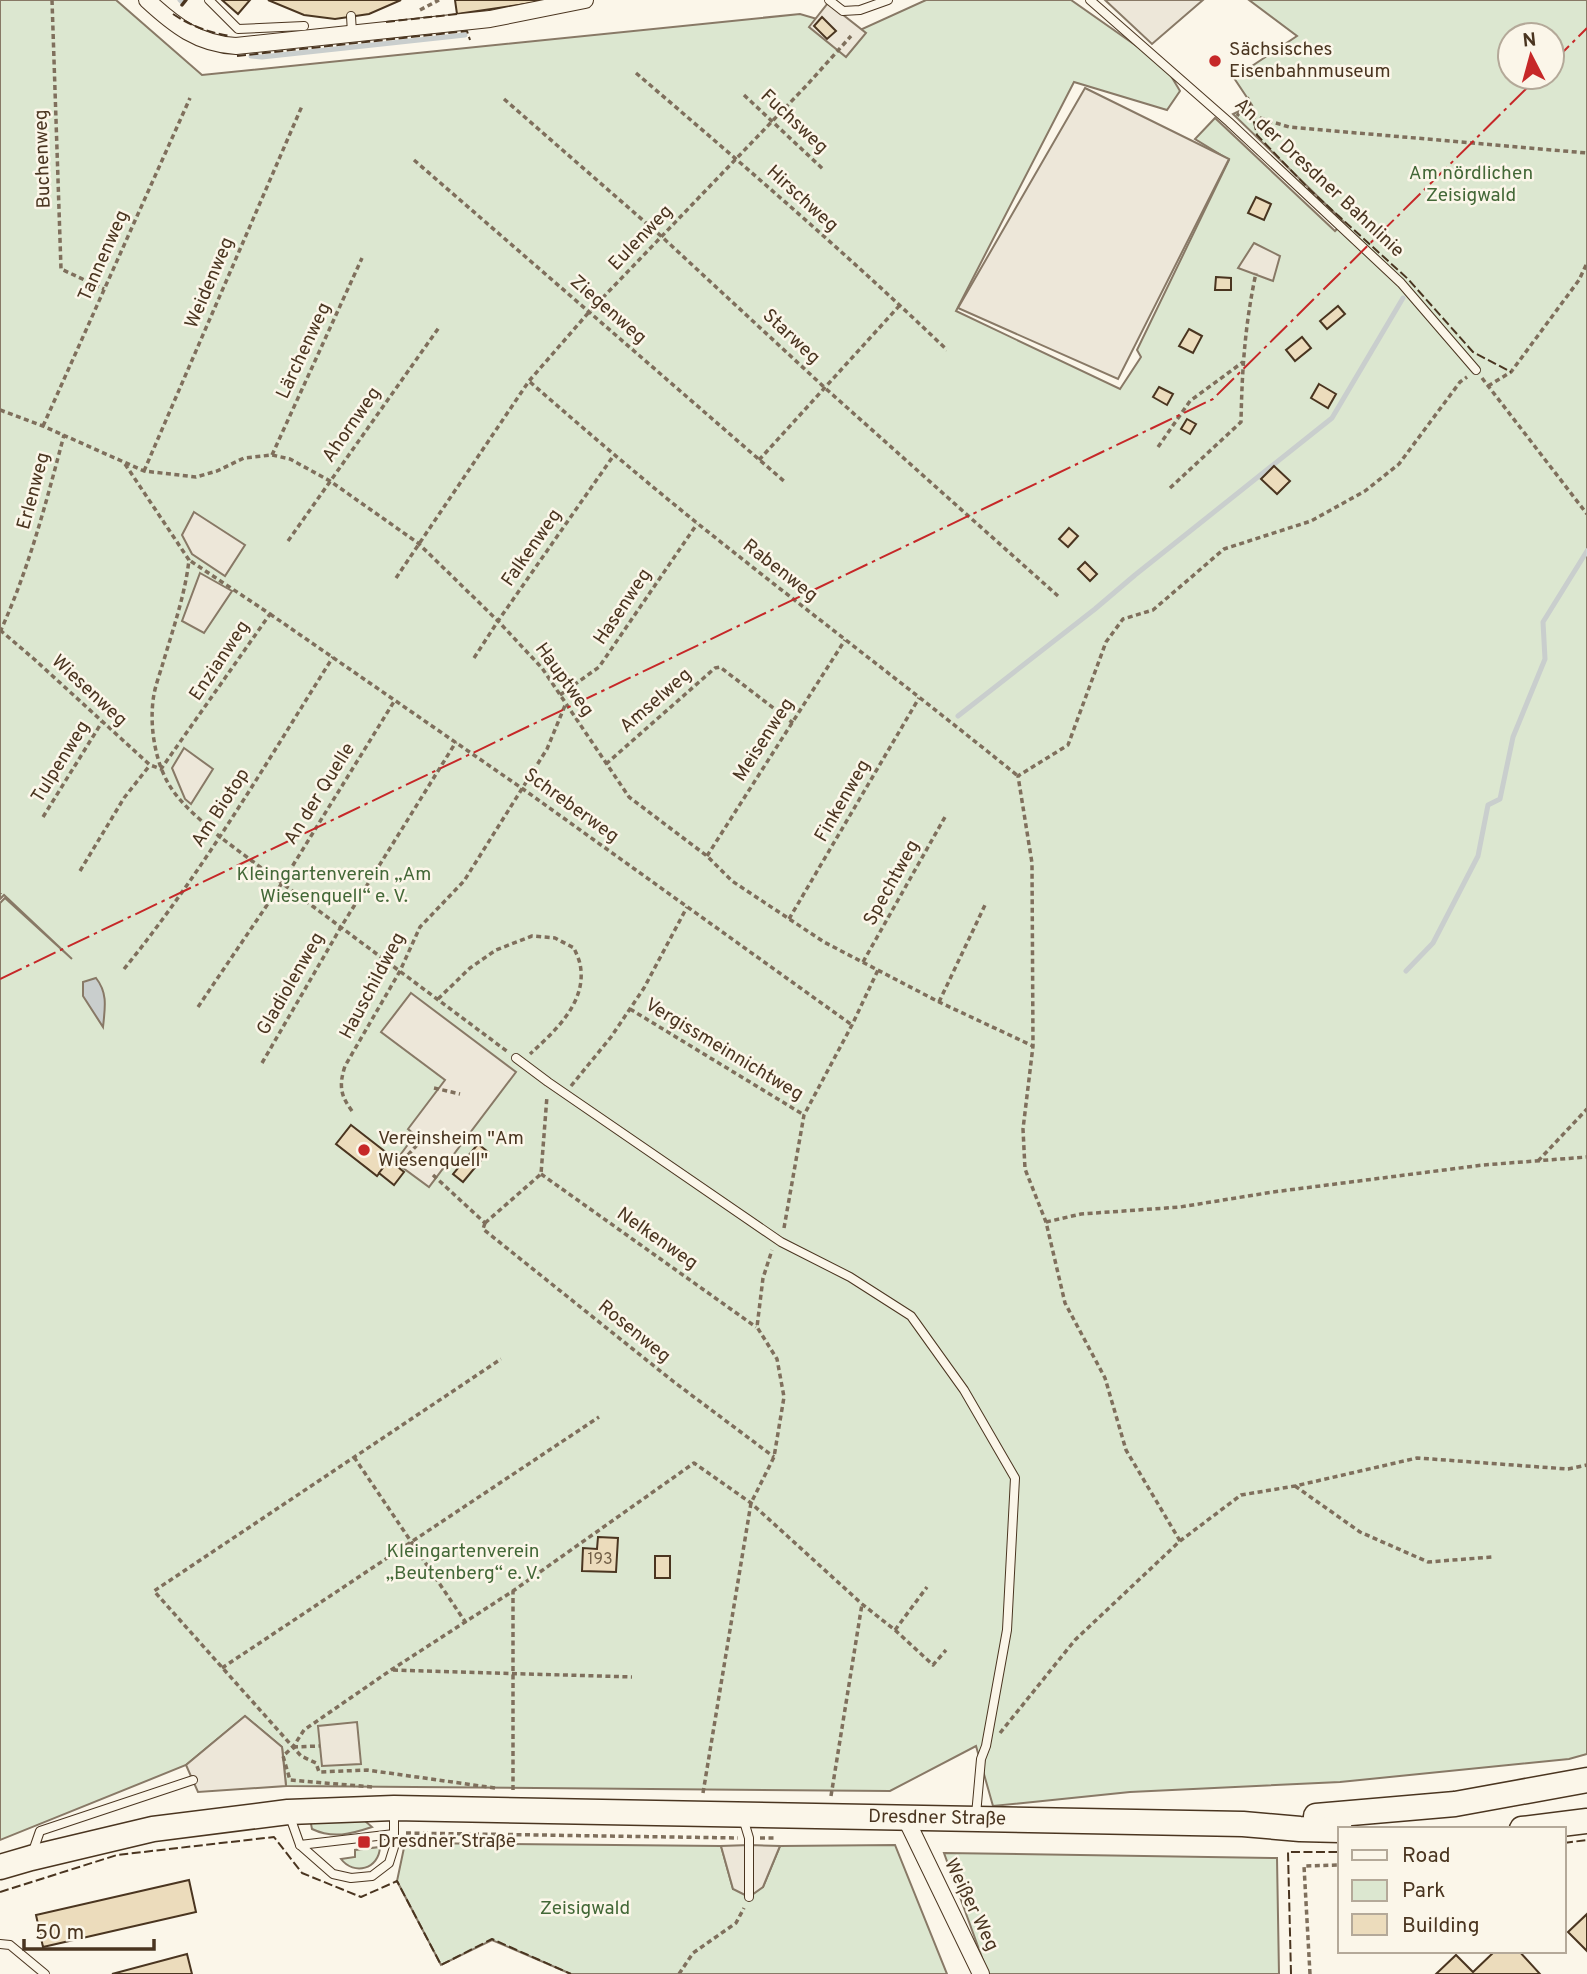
<svg xmlns="http://www.w3.org/2000/svg" width="1587" height="1974" font-family="Overpass,sans-serif">
<style>
.green{fill:#dce7d0;stroke:#887966;stroke-width:2;fill-rule:evenodd}
.parking{fill:#ede7d9;stroke:#887966;stroke-width:2}
.water{fill:#c9cecd;stroke:#887966;stroke-width:2}
.lines{fill:none;stroke-linecap:round;stroke-linejoin:round}
.stream{stroke:#c9cecd;stroke-width:5}
.building{fill:#ecdcbc;stroke:#4a3520;stroke-width:2}
.service-casing{stroke:#4a3520;stroke-width:10}
.minor-casing{stroke:#4a3520;stroke-width:18}
.primary-casing{stroke:#4a3520;stroke-width:27}
.path{stroke:#7f6f5c;stroke-width:3.5;stroke-dasharray:5 3.5;stroke-linecap:butt}
.service{stroke:#fbf6e9;stroke-width:8}
.minor{stroke:#fbf6e9;stroke-width:16}
.primary{stroke:#fbf6e9;stroke-width:24}
.fence{stroke:#4a3520;stroke-width:2;stroke-dasharray:9 3.5;stroke-linecap:butt}
.wall{stroke:#4a3520;stroke-width:3.5}
.power{stroke:#c62828;stroke-width:2;stroke-dasharray:24 5 3.5 5;stroke-linecap:butt}
.poi-dot{fill:#c62828;stroke:#fbf6e9;stroke-width:2.5}
.labels{text-anchor:middle;dominant-baseline:central;stroke-width:5;stroke-linejoin:round;paint-order:stroke}
.number-label{font-size:16px;fill:#725f47}
.poi-label{font-size:19px;fill:#4a3520;stroke:#fbf6e9;text-anchor:start}
.street-label{font-size:19px;fill:#4a3520;stroke:#fbf6e9}
.park-label{font-size:19px;fill:#436837;stroke:#fbf6e9}
</style>
<rect width="100%" height="100%" fill="#fbf6e9"/>
<!-- green -->
<g class="green">
<path d="M0,0h116l86,75 598,-61 58,17 68,-31h145l94,66 15,25 -13,19 -93,-28 -118,229 164,78 21,-32 -4,-7 92,-190 -34,-21 20,-21 120,113 9,-9 -111,-108 19,-9 -18,-27 63,-42 -48,-36h338v1754l-18,5 -229,23 -210,10 -137,14 -17,-60 -86,45 -604,-5 -4,-39 -37,-31 -59,49 -186,75v-937l5,-5 67,61 -68,-64 -4,4zM1510,35h42v42h-42z"/>
<path d="M313,1820l52,1 7,6c-21,7 -39,12 -60,2l-1,-5z"/>
<path d="M405,1843l316,3 12,43 30,-2 17,-41 115,-1 52,129h-376l-79,-34 -51,25 -44,-84z"/>
<path d="M380,1847c-1,22 -26,29 -39,12l14,-2v-7z"/>
<path d="M944,1853l333,5 2,116h-291z"/>
</g>
<!-- parking -->
<g class="parking">
<path d="M1105,0h98l-51,44z"/>
<path d="M828,3l38,30 -20,24 -37,-30z"/>
<path d="M1085,88l144,71 -111,220 -160,-71z"/>
<path d="M1254,243l26,13 -7,25 -35,-13z"/>
<path d="M194,512l51,33 -20,31 -33,-22 -10,-19z"/>
<path d="M200,573l32,18 -28,42 -22,-12z"/>
<path d="M184,748l29,21 -22,35 -6,-5 -13,-31z"/>
<path d="M411,993l105,79 -87,115 -34,-25 20,-27 -7,-6 37,-49 -64,-48z"/>
<path d="M245,1716l37,31 4,39 -88,6 -12,-27z"/>
<path d="M357,1722l4,42 -39,2 -4,-40z"/>
<path d="M750,1845l30,1 -17,41 -14,10 -16,-8 -12,-43z"/>
</g>
<!-- water -->
<path class="water" d="M96,978c12,15 9,30 7,49l-20,-31v-14z"/>
<g class="lines">
<!-- stream -->
<g class="stream">
<path d="M180,0l2,2"/>
<path d="M251,56l11,1 203,-22"/>
<path d="M958,716l137,-107 40,-34 197,-157 71,-120"/>
<path d="M1406,971l27,-28 45,-87 10,-51 12,-6 13,-62 32,-78 -2,-37 44,-71"/>
</g>
</g>
<!-- building -->
<g class="building">
<path d="M222,0h28l-12,14z"/>
<path d="M268,0h133l-32,14 -34,5 -31,-4z"/>
<path d="M455,0h98l-96,14z"/>
<path d="M822,17l14,14 -9,8 -13,-13z"/>
<path d="M1256,197l15,7 -7,16 -16,-7z"/>
<path d="M1216,277l15,1v12h-16z"/>
<path d="M1338,306l7,8 -18,15 -7,-8z"/>
<path d="M1189,329l13,7 -9,17 -14,-7z"/>
<path d="M1302,337l9,11 -16,13 -9,-11z"/>
<path d="M1319,384l17,10 -8,14 -17,-10z"/>
<path d="M1159,387l14,7 -6,11 -14,-8z"/>
<path d="M1187,419l9,5 -6,10 -9,-5z"/>
<path d="M1274,466l16,15 -13,13 -16,-15z"/>
<path d="M1069,528l9,8 -10,11 -9,-8z"/>
<path d="M1085,562l12,12 -7,7 -12,-12z"/>
<path d="M351,1125l41,32 -15,19 -41,-32z"/>
<path d="M478,1144l10,8 -25,30 -10,-8z"/>
<path d="M389,1160l15,12 -10,13 -15,-12z"/>
<path d="M598,1537l20,1 -2,34 -34,-1 1,-23 14,1z"/>
<rect x="655" y="1556" width="15" height="22"/>
<path d="M189,1880l7,32 -153,35 -7,-32z"/>
<path d="M1587,1914v37l-19,-19z"/>
<path d="M1495,1951h24l21,23h-104l20,-19 17,17z"/>
<path d="M187,1954l5,20h-80z"/>
</g>
<g class="lines">
<defs>
<g id="service">
<path d="M209,0l29,29 66,-3"/>
<path d="M829,0l14,11 17,-1 28,-10"/>
<path d="M1090,0l139,122 172,161 75,87"/>
<path d="M351,16l1,17"/>
<path d="M516,1058l32,24 233,160 69,35 61,39 53,74 51,88 -8,152 -21,116 -5,13 -5,56"/>
<path d="M289,1814l11,31 33,29 18,4 21,-2 17,-13 5,-16v-36"/>
<path d="M743,1818l6,20v59"/>
<path d="M300,1845l94,-11"/>
<path d="M32,1854l8,-23 153,-51"/>
<path d="M0,1944l10,1 35,29"/>
</g>
<g id="minor">
<path d="M147,0c27,25 51,44 89,46l254,-27 95,-19"/>
<path d="M905,1817l76,157"/>
</g>
<g id="primary">
<path d="M1316,1816l139,-12 132,-24"/>
<path d="M1522,1829l65,-8"/>
<path id="s1" d="M0,1867l31,-9 122,-29 135,-17 106,-4 849,16 57,5 40,1"/>
</g>
</defs>
<!-- service casing -->
<use href="#service" class="service-casing"/>
<!-- minor casing -->
<use href="#minor" class="minor-casing"/>
<!-- primary casing -->
<use href="#primary" class="primary-casing"/>
<!-- path -->
<g class="path">
<path d="M52,0l9,269 43,20"/>
<path d="M420,10l19,-10"/>
<path d="M636,73c105,90 211,181 311,277"/>
<path d="M744,95l80,75"/>
<path d="M504,99l157,137 163,151 234,209"/>
<path d="M1237,116l3,-4 49,15 298,26"/>
<path d="M414,160l371,322"/>
<path d="M1482,378l105,136"/>
<path d="M530,382c55,48 110,95 167,141 106,85 215,167 321,253"/>
<path d="M1488,386l23,-14 68,-92 8,-17"/>
<path d="M0,410l43,16 101,45 52,6 21,-6 27,-13 28,-3 18,4 40,22 88,62 80,78 44,47 87,129 78,59 25,25 92,61 115,60 94,44"/>
<path d="M43,426l147,-328"/>
<path d="M1158,447l32,-46 53,-39"/>
<path d="M272,455l90,-197"/>
<path d="M759,460l141,-155"/>
<path d="M125,464l64,96c-4,35 -16,69 -26,103 -3,10 -7,21 -9,31 -5,28 0,64 14,89 12,21 34,38 52,54l288,215"/>
<path d="M144,471l158,-365"/>
<path d="M1170,488l71,-66c1,-53 4,-98 15,-149"/>
<path d="M288,541l152,-215"/>
<path d="M396,578l133,-197 60,-69 218,-227 44,-49"/>
<path d="M270,614l253,175 329,236"/>
<path d="M0,630l34,29 116,106 11,4 109,-155 -81,-54"/>
<path d="M0,632c29,-63 46,-129 64,-197"/>
<path d="M474,658l24,-37 116,-166"/>
<path d="M560,695l39,-28 98,-143"/>
<path d="M606,764l109,-96 5,-1 73,56"/>
<path d="M43,817l59,-95"/>
<path d="M707,856l138,-216"/>
<path d="M80,871l44,-73 26,-33"/>
<path d="M0,893v1"/>
<path d="M789,919l130,-221"/>
<path d="M863,962l82,-145"/>
<path d="M124,969c79,-97 142,-206 209,-312"/>
<path d="M438,999l32,-31 26,-18 36,-14 23,2 19,10c2,5 5,11 6,16 8,38 -26,68 -50,90"/>
<path d="M939,1002l47,-99"/>
<path d="M198,1007l84,-124 113,-183"/>
<path d="M630,1009l174,106"/>
<path d="M262,1063l79,-136 115,-185"/>
<path d="M571,1086l40,-49 33,-49 43,-81"/>
<path d="M434,1088l26,6"/>
<path d="M352,1111c-12,-16 -13,-26 -7,-45l55,-95 20,-44 44,-46 83,-132 19,-46"/>
<path d="M408,1155l9,-10"/>
<path d="M1538,1161l49,-52"/>
<path d="M541,1174l215,153"/>
<path d="M433,1175l52,48"/>
<path d="M1046,1222l35,-8 99,-7 93,-15 210,-27 104,-8"/>
<path d="M485,1223l-2,6 191,153 100,75"/>
<path d="M485,1223l56,-49 6,-78"/>
<path d="M784,1228l20,-113 48,-90 26,-55"/>
<path d="M354,1457l112,166"/>
<path d="M1295,1486l65,46 68,30 64,-5"/>
<path d="M1180,1541l-54,-91 -21,-72 -40,-75 -19,-81 -21,-53 -2,-40 10,-83 -1,-183 -14,-87 50,-31 38,-103 17,-23 30,-9 71,-61 87,-28 54,-30 34,-27 61,-82 7,-5"/>
<path d="M895,1630l32,-43"/>
<path d="M222,1668l377,-251"/>
<path d="M393,1670l239,7"/>
<path d="M1000,1733l75,-93 105,-99 61,-46 54,-9 122,-28 151,11 19,-4"/>
<path d="M293,1747l27,-1"/>
<path d="M372,1787l-82,-7 -7,-24 10,-9 11,-17 87,-60 122,-79 181,-128 57,40 111,101 33,26 38,35 13,-15"/>
<path d="M495,1788l-128,-18 -48,2 -3,-9 -15,-7 -147,-165 347,-232"/>
<path d="M513,1790v-199"/>
<path d="M703,1793l48,-290 23,-46 10,-60 -7,-38 -20,-32 6,-49 9,-28"/>
<path d="M831,1796l31,-192"/>
<path d="M406,1833l332,5"/>
<path d="M760,1838h17"/>
<path d="M679,1974l14,-21 43,-30 8,-15"/>
<path d="M1310,1974l-6,-108 36,-1"/>
</g>
<!-- service -->
<use href="#service" class="service"/>
<!-- minor -->
<use href="#minor" class="minor"/>
<!-- primary -->
<use href="#primary" class="primary"/>
<!-- fence -->
<g class="fence">
<path d="M173,14c18,12 37,19 58,22"/>
<path d="M386,22l71,-8"/>
<path d="M237,56l230,-25 3,9"/>
<path d="M1248,97l9,38 53,55 98,89 65,73 38,20"/>
<path d="M1564,1843l23,-3"/>
<path d="M0,1892l117,-37 157,-18 28,36 59,24 36,-16 44,84 51,-26 79,35"/>
<path d="M1291,1974l-3,-122h52"/>
</g>
<!-- wall -->
<path class="wall" d="M182,5l4,-5"/>
<!-- power -->
<g class="power">
<path d="M1552,63l35,-35"/>
<path d="M0,979l1213,-580 325,-322"/>
</g>
</g>
<!-- markers -->
<g class="poi-dot">
<circle cx="1215" cy="61" r="7"/>
<circle cx="364" cy="1150" r="7"/>
<rect x="357" y="1835" width="14" height="14" rx="3.5"/>
</g>
<g class="labels">
<!-- number labels -->
<g class="number-label">
<text x="600" y="1560">193</text>
</g>
<!-- poi labels -->
<g class="poi-label">
<text x="1229" y="50">Sächsisches<tspan x="1229" dy="22">Eisenbahnmuseum</tspan></text>
<text x="378" y="1139">Vereinsheim "Am<tspan x="378" dy="22">Wiesenquell"</tspan></text>
<text x="378" y="1842">Dresdner Straße</text>
</g>
<!-- street labels -->
<g class="street-label">
<text transform="translate(794 122) rotate(43)">Fuchsweg</text>
<text transform="translate(43 159) rotate(-92)">Buchenweg</text>
<text transform="translate(1319 178) rotate(43)">An der Dresdner Bahnlinie</text>
<text transform="translate(802 199) rotate(42)">Hirschweg</text>
<text transform="translate(641 238) rotate(-46)">Eulenweg</text>
<text transform="translate(104 256) rotate(-66)">Tannenweg</text>
<text transform="translate(210 283) rotate(-67)">Weidenweg</text>
<text transform="translate(608 310) rotate(41)">Ziegenweg</text>
<text transform="translate(791 337) rotate(43)">Starweg</text>
<text transform="translate(304 351) rotate(-65)">Lärchenweg</text>
<text transform="translate(352 425) rotate(-55)">Ahornweg</text>
<text transform="translate(34 491) rotate(-75)">Erlenweg</text>
<text transform="translate(532 548) rotate(-55)">Falkenweg</text>
<text transform="translate(780 571) rotate(38)">Rabenweg</text>
<text transform="translate(623 607) rotate(-56)">Hasenweg</text>
<text transform="translate(220 661) rotate(-56)">Enzianweg</text>
<text transform="translate(564 680) rotate(54)">Hauptweg</text>
<text transform="translate(89 691) rotate(43)">Wiesenweg</text>
<text transform="translate(656 701) rotate(-41)">Amselweg</text>
<text transform="translate(764 740) rotate(-57)">Meisenweg</text>
<text transform="translate(61 762) rotate(-58)">Tulpenweg</text>
<text transform="translate(320 794) rotate(-58)">An der Quelle</text>
<text transform="translate(843 801) rotate(-60)">Finkenweg</text>
<text transform="translate(571 806) rotate(36)">Schreberweg</text>
<text transform="translate(221 808) rotate(-57)">Am Biotop</text>
<text transform="translate(892 883) rotate(-61)">Spechtweg</text>
<text transform="translate(291 984) rotate(-60)">Gladiolenweg</text>
<text transform="translate(373 986) rotate(-62)">Hauschildweg</text>
<text transform="translate(724 1050) rotate(31)">Vergissmeinnichtweg</text>
<text transform="translate(657 1239) rotate(35)">Nelkenweg</text>
<text transform="translate(634 1332) rotate(39)">Rosenweg</text>
<text stroke="none"><textPath href="#s1" startOffset="943">Dresdner Straße</textPath></text>
<text transform="translate(971 1905) rotate(64)">Weißer Weg</text>
</g>
<!-- park labels -->
<g class="park-label">
<text x="1471" y="174">Am nördlichen<tspan x="1471" dy="22">Zeisigwald</tspan></text>
<text x="334" y="875">Kleingartenverein „Am<tspan x="334" dy="22">Wiesenquell“ e. V.</tspan></text>
<text x="463" y="1552">Kleingartenverein<tspan x="463" dy="22">„Beutenberg“ e. V.</tspan></text>
<text x="585" y="1909">Zeisigwald</text>
</g>
</g>
<!-- legend -->
<rect x="1338" y="1827" width="228" height="126" fill="#fbf6e9" stroke="#b4a999" stroke-width="2"/>
<rect x="1352" y="1850" width="35" height="10" fill="#fbf6e9" stroke="#b4a999" stroke-width="2"/>
<text x="1402" y="1862" font-size="21" fill="#4a3520">Road</text>
<rect x="1352" y="1880" width="35" height="21" fill="#dce7d0" stroke="#b4a999" stroke-width="2"/>
<text x="1402" y="1897" font-size="21" fill="#4a3520">Park</text>
<rect x="1352" y="1914" width="35" height="21" fill="#ecdcbc" stroke="#b4a999" stroke-width="2"/>
<text x="1402" y="1932" font-size="21" fill="#4a3520">Building</text>
<!-- north arrow -->
<g transform="translate(1531 56) rotate(354)"><circle r="33" fill="#fbf6e9" stroke="#b4a999" stroke-width="2"/>
<path d="M0-5L12 26L0 18L-12 26Z" fill="#c62828"/>
<text y="-10" font-size="19" font-weight="bold" text-anchor="middle" fill="#4a3520">N</text>
</g>
<!-- scale -->
<path d="M24 1939v10h130v-10" fill="none" stroke="#4a3520" stroke-width="3.5"/>
<text x="35" y="1939" font-size="21" fill="#4a3520" stroke="#fbf6e9" stroke-width="5" paint-order="stroke">50 m</text>
</svg>
